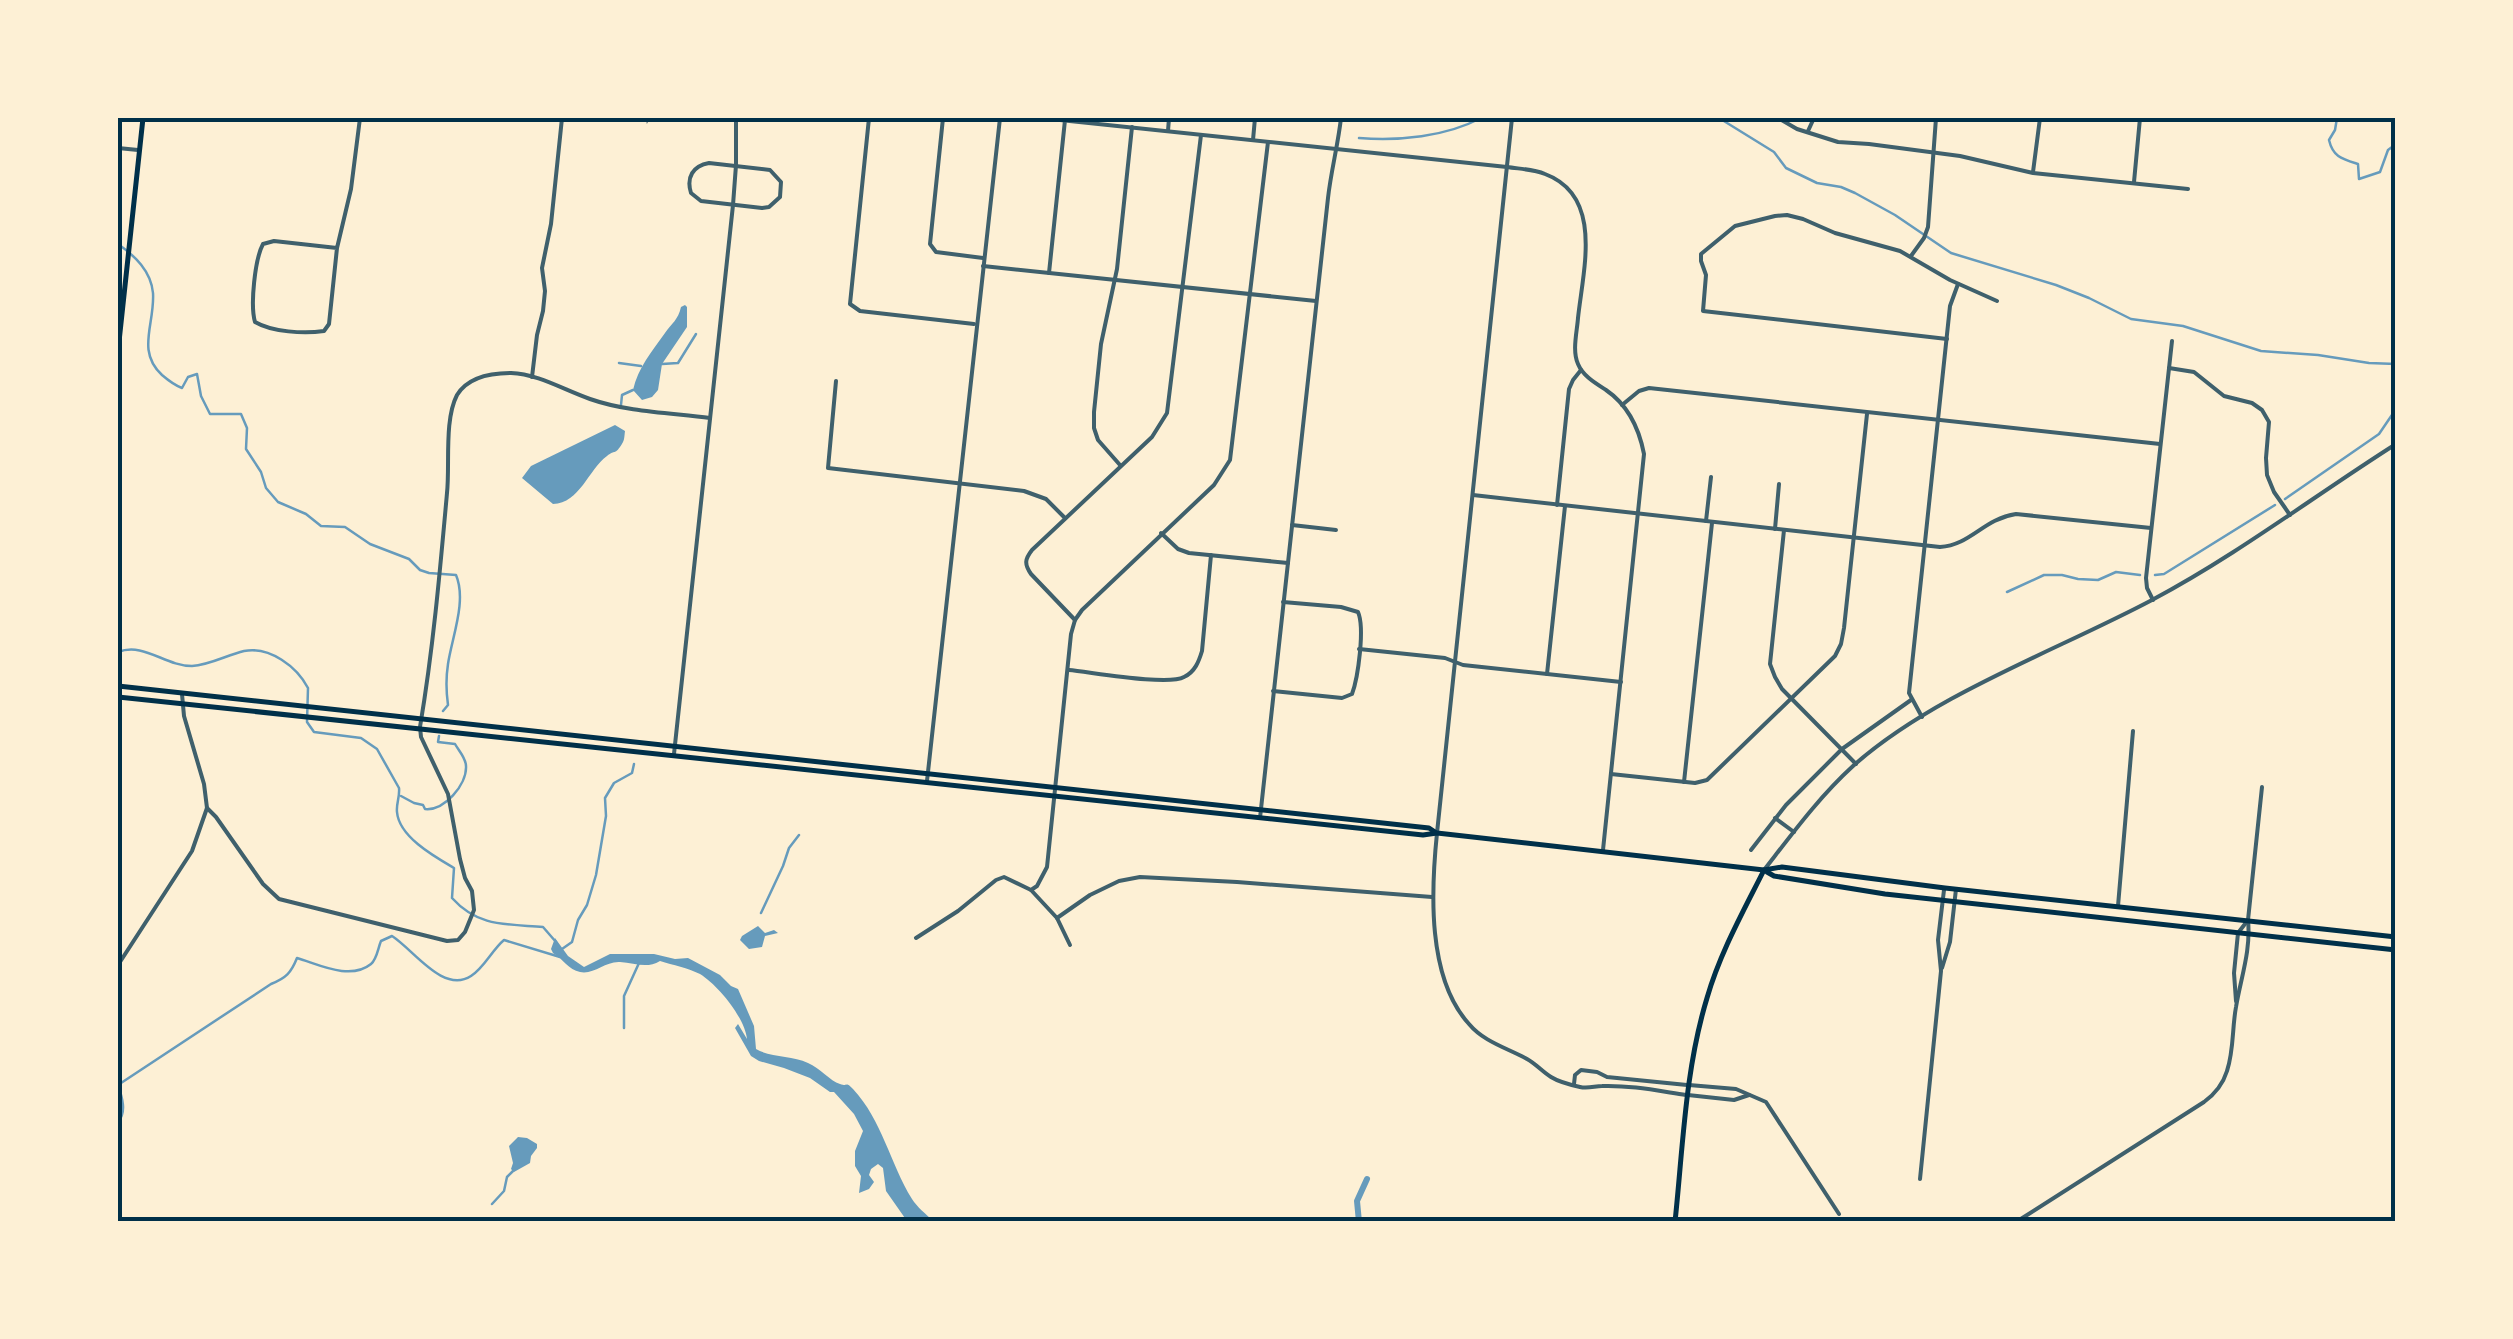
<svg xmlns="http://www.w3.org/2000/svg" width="2513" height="1339" font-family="Helvetica,sans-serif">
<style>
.water{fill:#669bbc}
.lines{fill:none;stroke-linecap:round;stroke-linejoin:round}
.stream{stroke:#669bbc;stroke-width:2.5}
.canal{stroke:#669bbc;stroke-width:6}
.service{stroke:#3f606c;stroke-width:1}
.minor{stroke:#3f606c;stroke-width:4}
.tertiary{stroke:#3f606c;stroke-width:4}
.secondary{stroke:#003049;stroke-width:5}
.neatline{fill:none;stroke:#003049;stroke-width:4}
</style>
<rect width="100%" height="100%" fill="#fdf0d5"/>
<!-- water -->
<g class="water">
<path d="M685,305l2,2v20l-25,37 -4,26 -6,7 -10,3 -9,-10c5,-22 19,-39 32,-57 7,-10 13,-13 16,-26z"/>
<path d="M615,425l10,6c-1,7 0,9 -5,16 -6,8 -4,2 -13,9 -19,14 -27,47 -54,48l-31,-26 9,-12z"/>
<path d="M758,926l7,7 9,-3 4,3 -13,3 -3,11 -13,2 -9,-9 2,-4z"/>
<path d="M555,938l13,18 16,11 26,-13h44l21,5 13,-1 32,17 11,11 7,3 16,37 2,23c15,9 36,6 52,14 12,5 22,18 32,21 9,3 5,-3 13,5 29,31 37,74 59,110 5,8 14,15 21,22h-26l-21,-30 -3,-23 -5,-4 -7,5 -2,6 5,7 -5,7 -10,4 2,-17 -6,-10v-15l8,-20 -9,-17 -20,-22h-4l-20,-14 -26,-10 -25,-7 -8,-5 -16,-28 3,-4 9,15c-2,-21 -29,-54 -47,-65 -12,-6 -27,-9 -40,-13 -13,8 -25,2 -40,1 -15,-1 -26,13 -40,10 -11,-2 -18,-14 -27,-19l-2,-4z"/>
<path d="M518,1137l9,1 10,6v4l-6,8 -1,7 -16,9 -3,-3 2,-6 -4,-17z"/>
</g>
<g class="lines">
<!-- stream -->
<g class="stream">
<path d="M1719,118l55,34 12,16 31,15 24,4 14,6 40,22 56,38 105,32 33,13 42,21 52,7 78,25 57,4 51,8 27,1"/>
<path d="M2337,118l-2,12 -6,10c4,17 13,19 29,24l1,15 21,-7 8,-22 8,-6"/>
<path d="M1359,138c40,3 86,-1 122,-20"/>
<path d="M118,244c17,12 33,27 35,49 2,31 -17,58 9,82 7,6 12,10 20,13l6,-11 9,-3 4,22 9,18h31l6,14 -1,21 15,23 5,16 12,14 28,12 15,12 24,1 25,17 39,15 11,11 9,3 27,2c11,26 -4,62 -8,89 -2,13 -2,27 0,41l-5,6"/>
<path d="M619,363l22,3"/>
<path d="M662,364l16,-1 18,-29"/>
<path d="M621,405l1,-10 11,-5"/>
<path d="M2285,499l94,-65 17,-25"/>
<path d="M2155,575l9,-1 111,-69"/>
<path d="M2007,592l37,-17h18l16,4 20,1 18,-8 24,3"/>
<path d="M118,652c26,-10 47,14 74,14 18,-1 35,-11 52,-15 26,-5 53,16 64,37l-1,34 7,10 47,6 16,11 22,39c1,9 -3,16 -2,24 2,25 38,45 57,56l-2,30c26,29 54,26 91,29l13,15"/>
<path d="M401,796l13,7 9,2 2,4c19,2 42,-24 41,-43 0,-8 -7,-15 -11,-22l-17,-2 1,-6"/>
<path d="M761,913l22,-47 6,-18 10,-13"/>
<path d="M562,949l10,-7 6,-22 9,-15 9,-30 10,-59 -1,-18 9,-15 18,-10 2,-9"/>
<path d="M624,1028v-32l15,-33"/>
<path d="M118,1122c9,-10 4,-25 0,-37l153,-101c15,-6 20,-11 26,-26 21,6 53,23 74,6 6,-5 7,-16 10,-23l11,-5c22,14 51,58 79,40 13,-8 21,-26 33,-36l56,17"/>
<path d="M492,1204l12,-13 3,-14 6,-6"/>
</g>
<!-- canal -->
<path class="canal" d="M1359,1222l-2,-21 10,-22"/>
<!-- service -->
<path class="service" d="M647,123l1,-5"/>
<!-- minor -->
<g class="minor">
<path d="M869,118l-19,186 10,7 114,13"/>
<path d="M943,118l-13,126 6,8 47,6"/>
<path d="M1778,118l19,11 41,13 31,2 91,12 73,17 155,16"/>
<path d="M1168,131l1,-13"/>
<path d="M1808,131l6,-13"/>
<path d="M1253,140l2,-22"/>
<path d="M118,148l20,2"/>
<path d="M709,163l61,7 11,12 -1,15 -11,10 -7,1 -61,-7 -10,-8c-5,-16 2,-27 18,-30z"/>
<path d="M1507,167c13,2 26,2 38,7 59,22 38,96 33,144 -1,14 -6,33 0,46 5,12 17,19 28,26 22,15 33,38 38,64l-41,396"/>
<path d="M2033,172l7,-54"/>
<path d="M2134,182l6,-64"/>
<path d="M337,248l-63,-7 -11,3c-8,15 -13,61 -8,78 17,10 49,12 69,9l5,-7 8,-76 14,-59 9,-71"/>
<path d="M1911,256l13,-18 4,-11 8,-109"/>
<path d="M983,266l333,35"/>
<path d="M1049,273l16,-153"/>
<path d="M1947,339l-244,-28 3,-36 -5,-14v-7l34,-28 40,-10 12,-1 16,4 32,14 65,18 50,29 47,21"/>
<path d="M2169,368l25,4 30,24 28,7 10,7 7,12 -3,36 1,17 7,17 16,23"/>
<path d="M532,377l5,-42 6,-24 2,-20 -3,-23 9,-44 11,-106"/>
<path d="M836,381l-8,87 196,23 22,8 19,19"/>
<path d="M1622,405l17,-14 10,-3 511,56"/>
<path d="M1120,465l-22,-25 -4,-12v-16l7,-68 16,-75 15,-142"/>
<path d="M1473,495l467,52c31,-2 43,-28 76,-33l135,14"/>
<path d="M1557,505l12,-116 4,-9 8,-10"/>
<path d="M1706,521l5,-44"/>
<path d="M1292,525l44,5"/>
<path d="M1775,529l4,-45"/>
<path d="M1784,530l-14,134 5,13 7,12 74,75"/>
<path d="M1161,533l17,16 11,4 99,10"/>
<path d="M2153,600l-6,-12 -1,-10 26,-237"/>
<path d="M1075,620l-44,-46c-7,-10 -6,-15 1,-24l120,-113 15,-24 34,-278"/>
<path d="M1359,649l86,9 18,7 158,17"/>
<path d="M1069,670c22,2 99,16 115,7 11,-5 15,-16 18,-26l9,-96"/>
<path d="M1547,674l18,-168"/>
<path d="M1273,691l69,7 10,-4c6,-16 13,-66 6,-82l-17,-5 -58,-5"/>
<path d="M1922,717l-13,-24 41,-387 8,-22"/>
<path d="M1611,774l84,9 12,-3 128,-124 6,-12 3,-16 23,-214"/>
<path d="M927,781l73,-663"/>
<path d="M1684,782l28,-259"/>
<path d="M207,808l9,9 47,67 16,15 168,42 11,-1 7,-8 9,-22 -2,-19 -7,-13 -5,-19 -12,-65 -27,-57 -1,-10c13,-77 20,-156 27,-234 3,-28 -3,-73 10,-98 11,-18 34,-22 54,-22 27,1 53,17 79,26 37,13 81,14 120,19"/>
<path d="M1260,818l68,-620c3,-27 10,-53 13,-80"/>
<path d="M1775,818l19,14"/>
<path d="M1437,833c-6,58 -10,145 32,191 15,18 38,24 58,35 9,5 16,13 24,18 8,5 20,8 29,10 8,2 15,-1 22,-1 28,-1 57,5 84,9"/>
<path d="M1751,850l35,-45 56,-56 69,-49"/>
<path d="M1031,890l26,28 13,27"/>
<path d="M2118,906l15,-175"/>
<path d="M1057,918l33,-23 29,-14 21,-4 97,5 195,15"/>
<path d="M2248,920l14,-133"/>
<path d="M916,938l42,-27 38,-31 8,-3 27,13 6,-4 10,-19 24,-233 4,-14 7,-10 132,-125 16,-25 38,-318"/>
<path d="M118,965l74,-114 15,-43 -3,-24 -20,-68 -2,-22"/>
<path d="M1574,1084l1,-9 6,-5 16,2 10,5 80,8"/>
</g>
<!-- tertiary -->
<g class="tertiary">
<path d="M1041,118l466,49"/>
<path d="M674,754l59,-549 3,-40v-47"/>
<path d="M1437,833l75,-715"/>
<path d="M1764,870c28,-36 55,-73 89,-104 81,-72 203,-115 299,-166 85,-45 162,-104 244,-156"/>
<path d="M1942,968l8,-26 6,-53"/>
<path d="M2236,1001l-2,-28 4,-40 10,-13"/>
<path d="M1689,1085l47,4 30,13 73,112"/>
<path d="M1688,1095l46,5 15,-5"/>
<path d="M1920,1179l21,-208 -3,-31 6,-50"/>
<path d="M2016,1222l188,-120c11,-8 19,-18 23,-31 7,-21 5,-43 9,-64 5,-30 15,-56 12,-87"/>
</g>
<!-- secondary -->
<g class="secondary">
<path d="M118,351l25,-233"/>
<path d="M118,686l1311,142 6,4"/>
<path d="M118,697l1305,138 14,-2 327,37 18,-3 163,21 451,49"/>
<path d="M1767,872l7,4 111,18 511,56"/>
<path d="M1675,1222c8,-75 10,-152 32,-224 13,-45 36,-86 57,-128"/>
</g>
</g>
<!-- border -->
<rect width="2513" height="1339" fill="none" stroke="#fdf0d5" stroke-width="240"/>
<rect x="120" y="120" width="2273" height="1099" class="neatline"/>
</svg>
